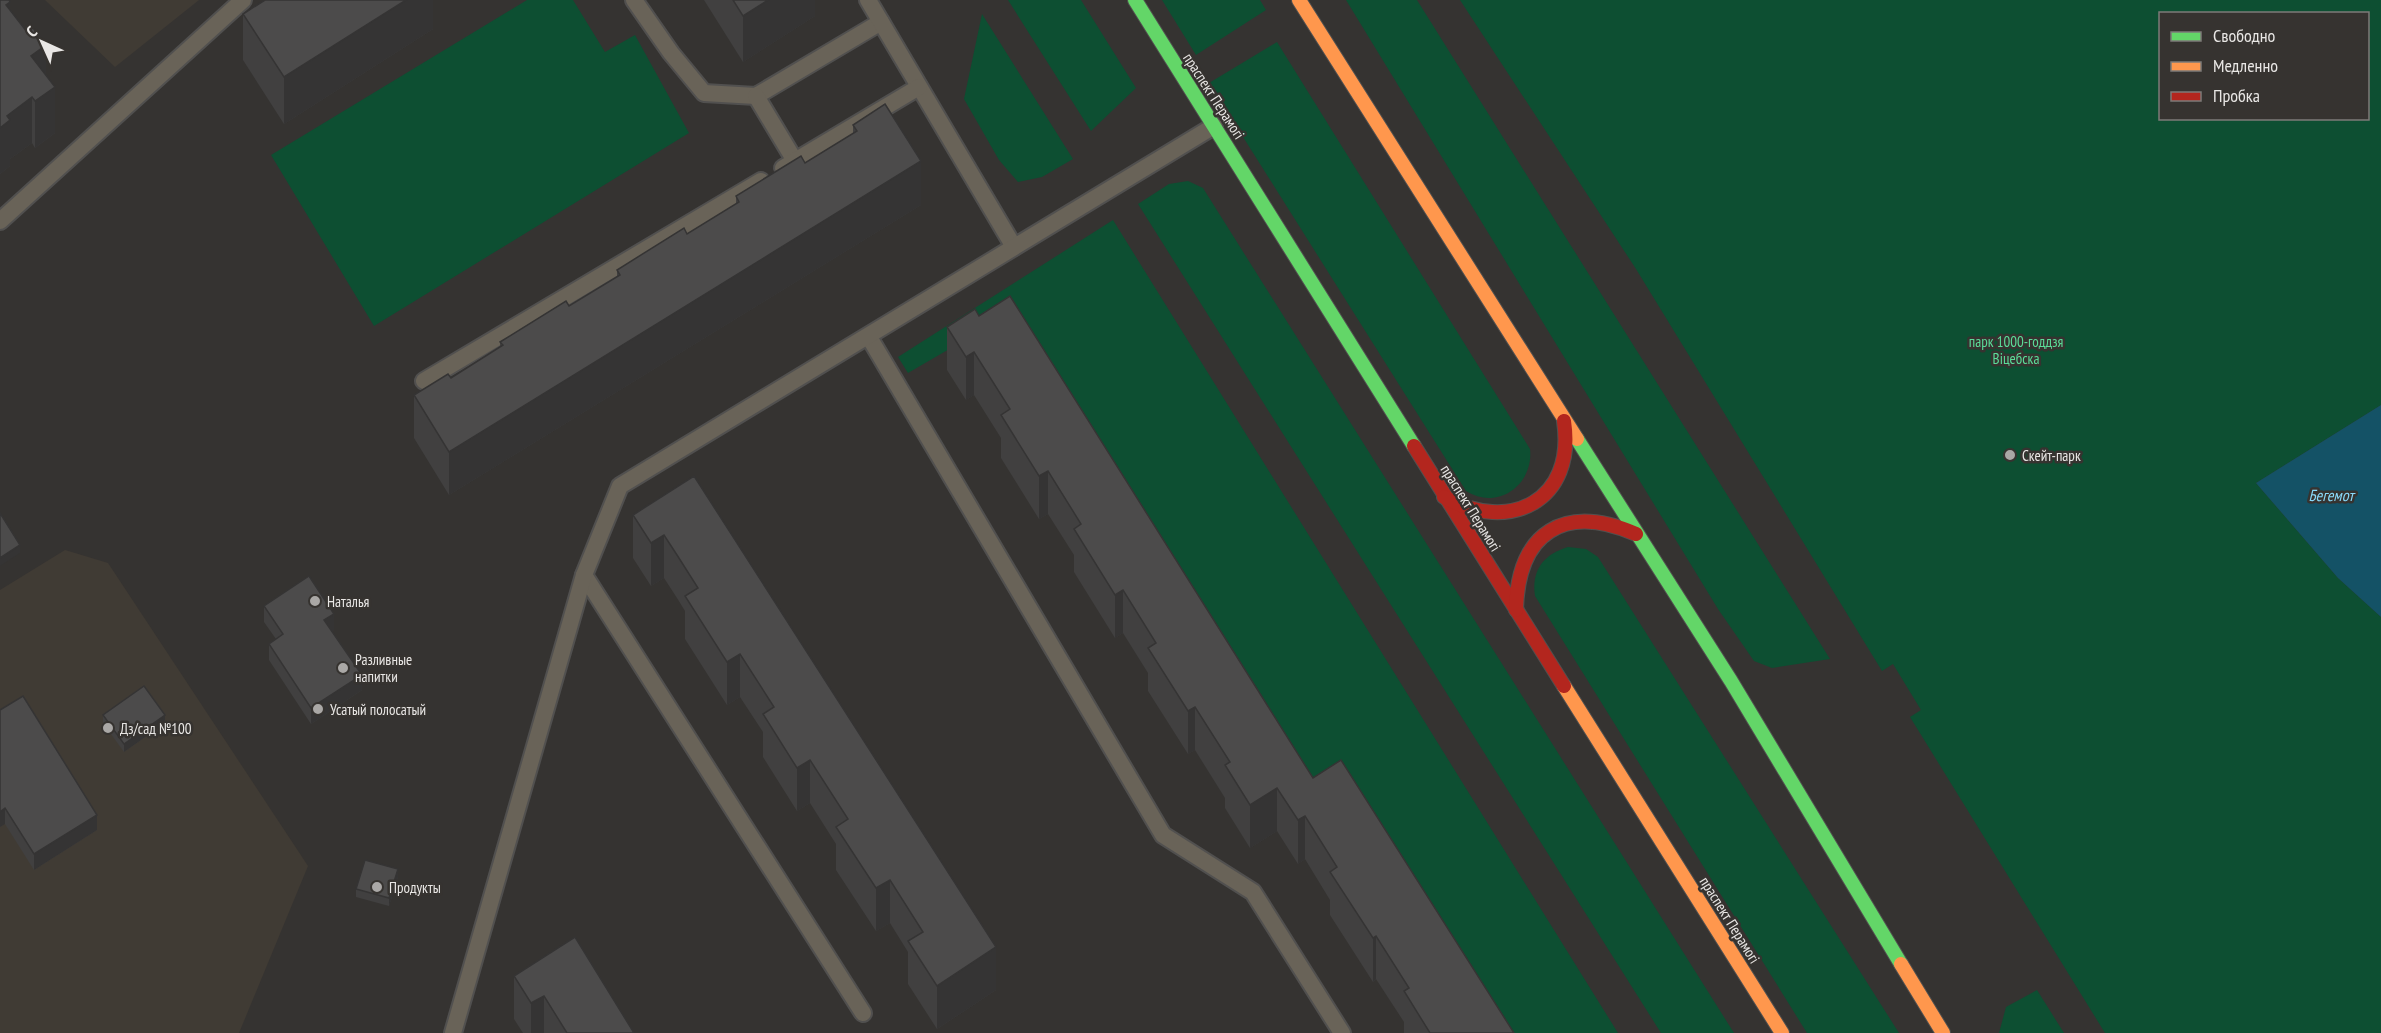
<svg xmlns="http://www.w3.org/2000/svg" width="2381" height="1033" font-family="'PT Sans Narrow',sans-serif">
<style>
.built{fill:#403b34}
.green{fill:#0d4f32;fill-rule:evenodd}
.water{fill:#145266}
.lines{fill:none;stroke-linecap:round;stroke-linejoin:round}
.lane-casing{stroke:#51504f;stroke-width:20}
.fast-casing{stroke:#51504f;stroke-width:16}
.slow-casing{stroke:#51504f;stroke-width:16}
.jam-casing{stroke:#51504f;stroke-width:16}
.lane{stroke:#696358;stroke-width:16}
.fast{stroke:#63d668;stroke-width:14}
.slow{stroke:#ff974d;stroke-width:14}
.jam{stroke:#b3261e;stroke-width:14}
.wall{fill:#414040}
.shaded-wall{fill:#353434}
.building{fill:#4c4b4b;stroke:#353434;stroke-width:1.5}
.poi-dot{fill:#aaa8a6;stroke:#363330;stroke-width:2}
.labels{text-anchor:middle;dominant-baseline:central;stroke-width:5;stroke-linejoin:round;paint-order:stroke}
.street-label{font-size:15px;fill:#e9e7e5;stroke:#363330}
.park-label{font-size:15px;fill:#5bdd99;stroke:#363330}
.poi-label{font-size:15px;fill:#e9e7e5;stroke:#363330;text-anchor:start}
.water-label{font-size:16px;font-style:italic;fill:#89dafa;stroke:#363330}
</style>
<rect width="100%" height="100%" fill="#353331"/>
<!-- built -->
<g class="built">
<path d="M45,0h154l-84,67z"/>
<path d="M65,550l43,13 200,303 -69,167h-239v-443z"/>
</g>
<!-- green -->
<g class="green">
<path d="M527,0h46l32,52 30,-17 54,98 -315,193 -103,-171z"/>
<path d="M1008,0h73l55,88 -45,43z"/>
<path d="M1162,0h98l6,10 -70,45z"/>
<path d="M1346,0h71l413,659 -58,9 -18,-7 -36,-52z"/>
<path d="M1460,0h921v405l-125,78 82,95 43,39v416h-276l-195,-316 11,-7 -28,-46 -11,7 -246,-402zM2160,14h208v104h-208z"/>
<path d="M982,14l91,145 -31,18 -24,5 -19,-22 -35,-61z"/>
<path d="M1277,42l253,407c4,36 -33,62 -64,42l-257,-408z"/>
<path d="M1188,181l15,7 531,845h-73l-523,-829 31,-20z"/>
<path d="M1113,220l505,813h-109l-194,-237 -302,-484 -105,61 -10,-16z"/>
<path d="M1568,547l18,2 12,8 301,476h-92l-272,-437c-4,-26 9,-42 33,-49z"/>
<path d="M2037,990l27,43h-65l7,-26z"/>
</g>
<!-- water -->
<path class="water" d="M2381,405v212l-43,-39 -82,-95z"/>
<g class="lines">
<defs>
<g id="lane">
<path d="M634,0l37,53 33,40 52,3 125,-74"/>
<path d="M868,0l146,247"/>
<path d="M756,96l39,65"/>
<path d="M783,168l136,-81"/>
<path d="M0,221l243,-221"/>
<path d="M869,337l294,498 90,57 89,141"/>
<path d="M424,381l337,-200"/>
<path d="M584,575l279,438"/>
<path d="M453,1033l131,-458 36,-89 594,-360"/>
</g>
<g id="fast">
<path d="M1135,0l279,446"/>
<path d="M1577,439l154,242 170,283"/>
</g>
<g id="slow">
<path d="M1299,0l278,439"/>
<path d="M1564,686l218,347"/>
<path d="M1901,964l42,69"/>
</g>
<g id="jam">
<path d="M1414,446l150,240"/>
<path d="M1444,497c66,37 132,4 120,-76"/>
<path d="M1516,610c2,-78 48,-107 120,-76"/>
</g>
</defs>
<!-- lane casing -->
<use href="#lane" class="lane-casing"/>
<!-- fast casing -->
<use href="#fast" class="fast-casing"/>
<!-- slow casing -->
<use href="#slow" class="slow-casing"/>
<!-- jam casing -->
<use href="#jam" class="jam-casing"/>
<!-- lane -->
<use href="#lane" class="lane"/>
<!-- fast -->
<use href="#fast" class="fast"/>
<!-- slow -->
<use href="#slow" class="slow"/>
<!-- jam -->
<use href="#jam" class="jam"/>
</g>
<!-- wall -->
<g class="wall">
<path d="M0,0l10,11 36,64 9,58 -20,15 -3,-5 -22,16v7l-10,8z"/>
<path d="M433,0v29l-149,95 -41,-64v-46z"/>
<path d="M704,0h111v16l-72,46z"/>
<path d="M853,125l68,80 -472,290 -35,-57v-43l37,-17 49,-31v-5l69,-36 48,-29v-7l70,-36 49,-30v-8l69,-33 48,-29z"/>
<path d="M979,316l334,462 201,255h-110v-11l-28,-43 -3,3 -43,-67v-15l-25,-41 -7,5 -21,-33 -27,17 -25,-40v-10l-30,-48 -7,4 -40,-63v-18l-25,-40 -8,5 -41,-66v-17l-26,-41 -9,5 -38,-61v-20l-27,-43 -8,5 -19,-30v-43z"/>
<path d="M694,476l302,514 -59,39 -29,-45v-32l-18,-29 -14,8 -40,-61v-26l-26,-41 -13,8 -34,-54v-25l-23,-35 -13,8 -42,-66v-28l-8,-13 -13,-20 -13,8 -18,-28v-43z"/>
<path d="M264,606l70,24 -2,1 30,59 -51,34 -42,-64v-16l7,-5 -12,-17z"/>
<path d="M0,710l97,120 -63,40 -29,-46 -5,3z"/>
<path d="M103,715l62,8 -41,29 -21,-29z"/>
<path d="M398,877l-9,29 -33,-9v-8z"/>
<path d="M514,976l120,57h-111l-9,-14z"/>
</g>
<!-- shaded-wall -->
<g class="shaded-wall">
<path d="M406,0h27v29l-149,95v-47z"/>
<path d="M768,0h47v16l-72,46v-46z"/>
<path d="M10,2v46l-4,-43z"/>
<path d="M46,45v46l-14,6v46l-22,16v7l-10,8v-46l7,-12 24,-60z"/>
<path d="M55,87v46l-20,15v-47z"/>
<path d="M921,161v44l-472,290v-43z"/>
<path d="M974,352v43l-8,5v-43z"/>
<path d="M1048,471v43l-9,5v-43z"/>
<path d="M664,535v43l-13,8v-43z"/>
<path d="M20,545v8l-20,13v-8z"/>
<path d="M1123,590v43l-8,5v-43z"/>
<path d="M334,614v16l-10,6v-16z"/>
<path d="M740,654v43l-13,8v-43z"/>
<path d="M362,675v15l-51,34v-16z"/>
<path d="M1195,707v43l-7,4v-43z"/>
<path d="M165,715v8l-41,29v-8z"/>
<path d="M810,760v43l-13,8v-43z"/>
<path d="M1277,788v43l-27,17v-43z"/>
<path d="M5,808v16l-5,3v-15z"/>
<path d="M97,815v15l-63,40v-16z"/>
<path d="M1305,816v43l-7,5v-44z"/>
<path d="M398,869v8l-9,29v-8z"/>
<path d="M890,880v43l-14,8v-43z"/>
<path d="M1376,936v43l-3,3v-44z"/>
<path d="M996,947v43l-59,39v-43z"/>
<path d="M544,996v37h-13v-30z"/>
</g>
<!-- building -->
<g class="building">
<path d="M0,0h9l1,2 -4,3 21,27 6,-4 13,17 -15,11 24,31 -20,14 -3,-4 -25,19 3,4 -10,8z"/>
<path d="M265,0h141l-122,77 -41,-63z"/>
<path d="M733,0h35l-25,16z"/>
<path d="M885,104l36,57 -472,291 -35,-57 34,-21 3,4 52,-33 -3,-3 66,-41 3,5 51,-31 -3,-5 67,-42 3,6 52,-32 -3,-6 65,-40 4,7 52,-32 -4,-6z"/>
<path d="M1010,296l303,482 28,-18 173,273h-84l-26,-42 5,-3 -33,-52 -3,2 -43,-66 7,-5 -32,-51 -7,4 -21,-32 -27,17 -25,-40 5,-3 -35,-55 -7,4 -40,-63 8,-5 -33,-53 -8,5 -41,-66 7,-5 -33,-53 -9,5 -38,-61 9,-6 -36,-57 -8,5 -19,-30 28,-18 4,7z"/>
<path d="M694,476l302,471 -59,39 -29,-45 15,-9 -33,-52 -14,8 -40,-61 12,-8 -38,-59 -13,8 -34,-54 11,-7 -34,-53 -13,8 -42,-66 13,-8 -21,-33 -13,-20 -13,8 -18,-28z"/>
<path d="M0,513l20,32 -20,13z"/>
<path d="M309,576l25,38 -10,6 38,55 -51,33 -42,-64 14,-10 -19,-28z"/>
<path d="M144,686l21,29 -41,29 -21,-29z"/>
<path d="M23,696l74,119 -63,39 -29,-46 -5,4v-102z"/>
<path d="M365,860l33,9 -9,29 -33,-9z"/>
<path d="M575,937l59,96h-67l-23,-37 -13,7 -17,-27z"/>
</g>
<!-- markers -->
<g class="poi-dot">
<circle cx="2010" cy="455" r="6"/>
<circle cx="315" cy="601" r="6"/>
<circle cx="343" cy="668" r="6"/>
<circle cx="318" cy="709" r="6"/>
<circle cx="108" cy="728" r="6"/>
<circle cx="377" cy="887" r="6"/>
</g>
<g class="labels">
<!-- street labels -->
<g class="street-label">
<text transform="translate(1214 96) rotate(57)">праспект Перамогі</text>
<text transform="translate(1471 508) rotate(58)">праспект Перамогі</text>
<text transform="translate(1730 920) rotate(58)">праспект Перамогі</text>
</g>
<!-- park labels -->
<g class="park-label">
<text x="2016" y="341">парк 1000-годдзя<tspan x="2016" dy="17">Віцебска</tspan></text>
</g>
<!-- poi labels -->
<g class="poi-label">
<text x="2022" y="455">Скейт-парк</text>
<text x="327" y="601">Наталья</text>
<text x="355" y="659">Разливные<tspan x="355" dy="17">напитки</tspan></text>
<text x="330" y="709">Усатый полосатый</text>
<text x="120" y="728">Дз/сад №100</text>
<text x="389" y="887">Продукты</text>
</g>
<!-- water labels -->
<g class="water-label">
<text x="2331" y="495">Бегемот</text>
</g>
</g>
<!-- legend -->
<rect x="2159" y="12" width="210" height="108" fill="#363330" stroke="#7e7b78" stroke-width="1.5"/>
<rect x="2171" y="32" width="30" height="9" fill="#63d668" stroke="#7e7b78" stroke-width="1.5"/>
<text x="2213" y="42" font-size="18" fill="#e9e7e5">Свободно</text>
<rect x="2171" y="62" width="30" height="9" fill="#ff974d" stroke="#7e7b78" stroke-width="1.5"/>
<text x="2213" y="72" font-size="18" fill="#e9e7e5">Медленно</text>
<rect x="2171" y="92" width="30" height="9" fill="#b3261e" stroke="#7e7b78" stroke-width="1.5"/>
<text x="2213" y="102" font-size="18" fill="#e9e7e5">Пробка</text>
<!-- north arrow -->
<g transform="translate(42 42) rotate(315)" stroke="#363330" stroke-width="4.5" paint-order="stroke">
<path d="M0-4.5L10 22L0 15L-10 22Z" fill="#e9e7e5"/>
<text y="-9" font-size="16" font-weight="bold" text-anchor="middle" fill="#e9e7e5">С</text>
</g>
</svg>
